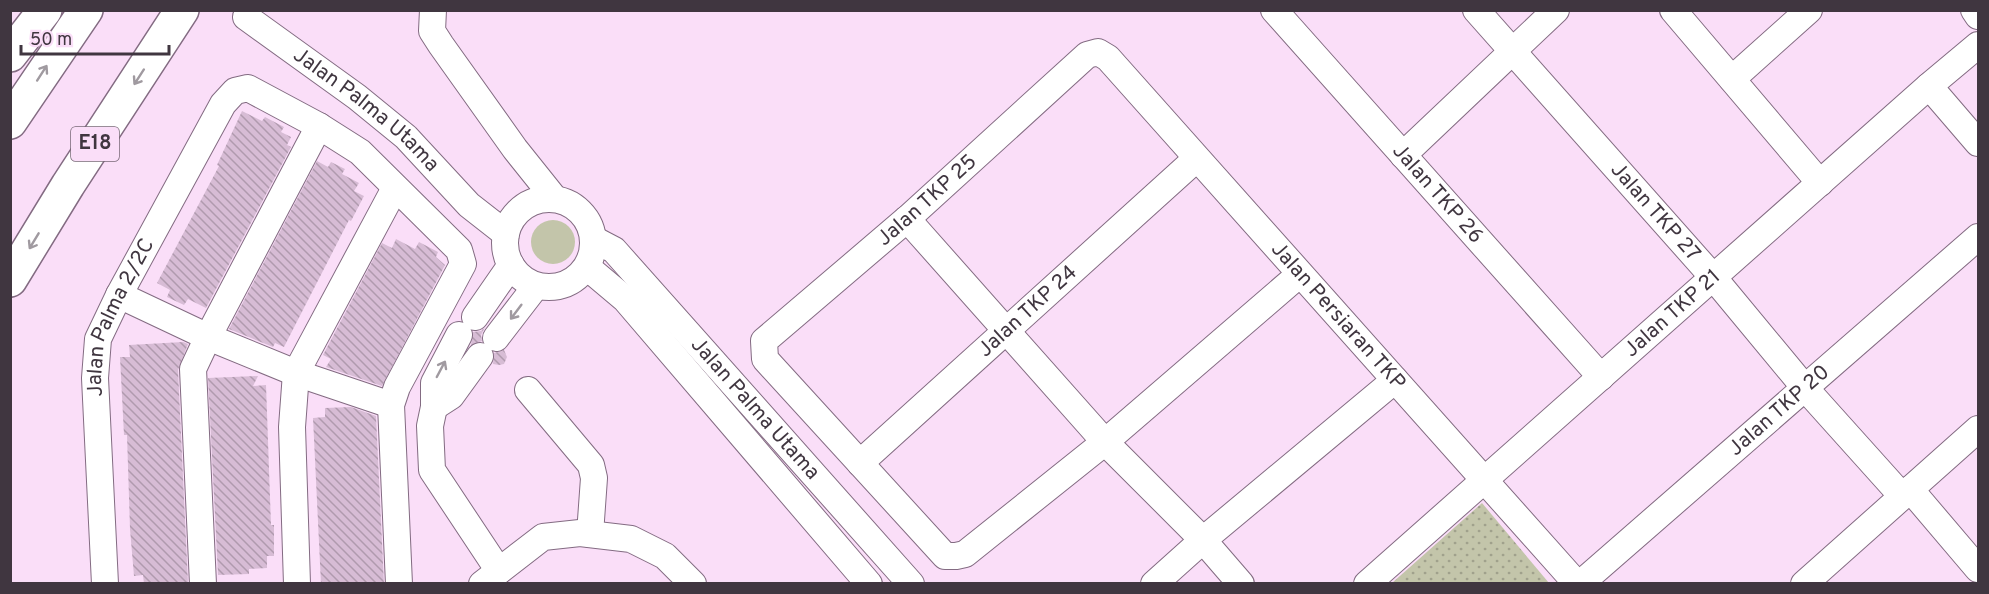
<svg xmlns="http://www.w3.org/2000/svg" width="1989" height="594" font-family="Overpass,sans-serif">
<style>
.green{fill:#c3c5aa}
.park{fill:url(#park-dots)}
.building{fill:url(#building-back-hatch)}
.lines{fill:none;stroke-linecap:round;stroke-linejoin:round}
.minor-casing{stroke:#836b82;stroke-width:28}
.highway-casing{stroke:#836b82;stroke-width:36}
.minor{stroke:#fff;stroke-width:26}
.highway{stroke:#fff;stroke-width:33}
.oneway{stroke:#a09aa0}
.labels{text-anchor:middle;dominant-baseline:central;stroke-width:4.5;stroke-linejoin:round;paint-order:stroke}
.shield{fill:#fadef8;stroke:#786877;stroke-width:1.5}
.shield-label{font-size:20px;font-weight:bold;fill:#403640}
.street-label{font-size:21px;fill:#403640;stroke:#fadef8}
</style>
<defs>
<pattern id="park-dots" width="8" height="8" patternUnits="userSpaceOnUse" patternTransform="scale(1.5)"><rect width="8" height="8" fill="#c3c5aa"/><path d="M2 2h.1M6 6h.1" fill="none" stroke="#a0a18c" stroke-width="1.8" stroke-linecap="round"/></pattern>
<pattern id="building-back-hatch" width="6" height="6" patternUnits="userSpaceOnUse" patternTransform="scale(1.5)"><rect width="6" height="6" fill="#d7bcd5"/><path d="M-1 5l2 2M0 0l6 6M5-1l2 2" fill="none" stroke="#b09aae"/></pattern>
</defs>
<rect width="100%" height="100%" fill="#fadef8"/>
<!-- green -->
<circle class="green" cx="553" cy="242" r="22"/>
<!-- park -->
<path class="park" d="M1482,503l67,80h-157z"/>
<!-- building -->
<g class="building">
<path d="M242,111l20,10 3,-4 19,10 -3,5 10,5 -4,8 4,2 -85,161 -18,-9 -4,6 -17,-8 3,-7 -13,-7 62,-117 -2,-1z"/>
<path d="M317,161l11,6 3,-5 14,7 -3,5 17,9 -5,8 10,5 -13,25 -2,-1 -65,127 -9,-4 -2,4 -44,-18z"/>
<path d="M396,239l19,10 4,-7 19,10 -2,5 9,8 -63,121 -56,-19 5,-8 -8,-4 59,-112 10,5z"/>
<path d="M485,327l-4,8 1,6 -11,4 2,-13 8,-1z"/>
<path d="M183,342l5,2 -10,26 10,213 -44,1 -1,-9 -9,1 -4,-47 -3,-94h-3l-4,-78h10l-1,-12z"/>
<path d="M504,350l3,7 -3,7 -5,1 -6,-1 1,-11z"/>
<path d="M258,376l-5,10 13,-1 5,140h3v31h-7v12l-18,1v5l-31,1 -10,-197z"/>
<path d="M351,407l25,9 8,168h-63l-8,-166 12,-1v-9z"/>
</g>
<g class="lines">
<defs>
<g id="minor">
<path d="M433,10l-1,21 9,14 74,104 40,50"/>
<path id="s1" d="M1274,10l327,367"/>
<path id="s2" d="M1476,10l237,267 92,111 97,108"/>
<path d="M1673,10l147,173"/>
<path d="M1974,10l4,6"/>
<path id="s3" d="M246,17l111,80 49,40 63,68 37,29"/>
<path d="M1732,79l77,-69"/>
<path d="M1929,86l49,57"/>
<path d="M1403,155l153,-145"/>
<circle cx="549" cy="243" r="44"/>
<path d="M907,219l198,223 98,98 38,44"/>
<path id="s4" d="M593,239l21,11 297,334"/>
<path d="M587,267l38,32 244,285"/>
<path id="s5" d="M1300,274l-195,168 -140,112 -9,2h-11l-180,-197 -1,-18 143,-122 180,-164 11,-3 10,6 469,526"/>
<path d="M119,295l89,42 88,36 95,32"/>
<path d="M475,317l36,-52"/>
<path d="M459,335l-25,48v24l-4,19 2,44 67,101"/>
<path d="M496,338l40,-52"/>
<path d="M528,390l63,75 3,13 -4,56"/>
<path d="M434,407l17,-11 29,-40"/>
<path id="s6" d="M860,463l336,-304"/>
<path d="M1910,489l68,80"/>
<path id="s7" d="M105,584l-10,-206 3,-39 21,-44 104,-191 12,-13 13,-3 71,38 41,26 99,98 4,14 -66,123 -6,18 8,179"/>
<path d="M203,584l-10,-215 15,-32 111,-211"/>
<path d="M297,584l-5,-157 4,-54 99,-185"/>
<path d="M482,584l61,-47 37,-4 51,6 34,17 28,28"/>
<path d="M1154,584l49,-44 192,-160"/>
<path id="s8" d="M1367,584l562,-498 49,-41"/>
<path id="s9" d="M1580,584l398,-347"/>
<path d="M1804,584l174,-155"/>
</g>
<g id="highway">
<path d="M10,55l35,-45"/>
<path d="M10,122l76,-112"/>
<path d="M10,280l58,-95 114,-175"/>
</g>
</defs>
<!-- minor casing -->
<use href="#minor" class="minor-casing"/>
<!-- highway casing -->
<use href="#highway" class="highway-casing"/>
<!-- minor -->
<use href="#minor" class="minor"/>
<!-- highway -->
<use href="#highway" class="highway"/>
</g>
<!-- one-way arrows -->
<defs><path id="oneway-shaft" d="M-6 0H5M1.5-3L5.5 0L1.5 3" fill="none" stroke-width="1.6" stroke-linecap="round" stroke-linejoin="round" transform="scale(1.5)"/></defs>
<g class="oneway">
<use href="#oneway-shaft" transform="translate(42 73) rotate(-57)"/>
<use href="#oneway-shaft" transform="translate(139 77) rotate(123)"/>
<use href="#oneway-shaft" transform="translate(34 241) rotate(121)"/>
<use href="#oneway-shaft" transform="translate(516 312) rotate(127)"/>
<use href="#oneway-shaft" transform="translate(441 369) rotate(-62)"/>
</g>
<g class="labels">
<!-- shield labels -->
<rect class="shield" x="71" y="127" width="48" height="34" rx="4.5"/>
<g class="shield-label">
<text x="95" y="144">E18</text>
</g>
<!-- street labels -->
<g class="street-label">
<text stroke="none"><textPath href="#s3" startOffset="152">Jalan Palma Utama</textPath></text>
<text stroke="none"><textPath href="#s1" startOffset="246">Jalan TKP 26</textPath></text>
<text stroke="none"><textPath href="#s5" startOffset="957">Jalan TKP 25</textPath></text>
<text stroke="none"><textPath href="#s2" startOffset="270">Jalan TKP 27</textPath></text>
<text stroke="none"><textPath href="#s6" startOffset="226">Jalan TKP 24</textPath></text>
<text stroke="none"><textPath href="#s8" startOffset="408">Jalan TKP 21</textPath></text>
<text stroke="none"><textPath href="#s5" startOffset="1542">Jalan Persiaran TKP</textPath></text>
<text stroke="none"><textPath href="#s7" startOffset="272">Jalan Palma 2/2C</textPath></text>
<text stroke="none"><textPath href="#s4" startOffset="236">Jalan Palma Utama</textPath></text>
<text stroke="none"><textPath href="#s9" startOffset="264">Jalan TKP 20</textPath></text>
</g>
</g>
<!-- border -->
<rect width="1989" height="594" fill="none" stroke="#403640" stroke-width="24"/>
<!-- scale -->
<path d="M21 45v9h148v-9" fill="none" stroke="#403640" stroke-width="3"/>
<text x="30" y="45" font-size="18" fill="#403640" stroke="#fadef8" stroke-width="4.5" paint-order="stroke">50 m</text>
</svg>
